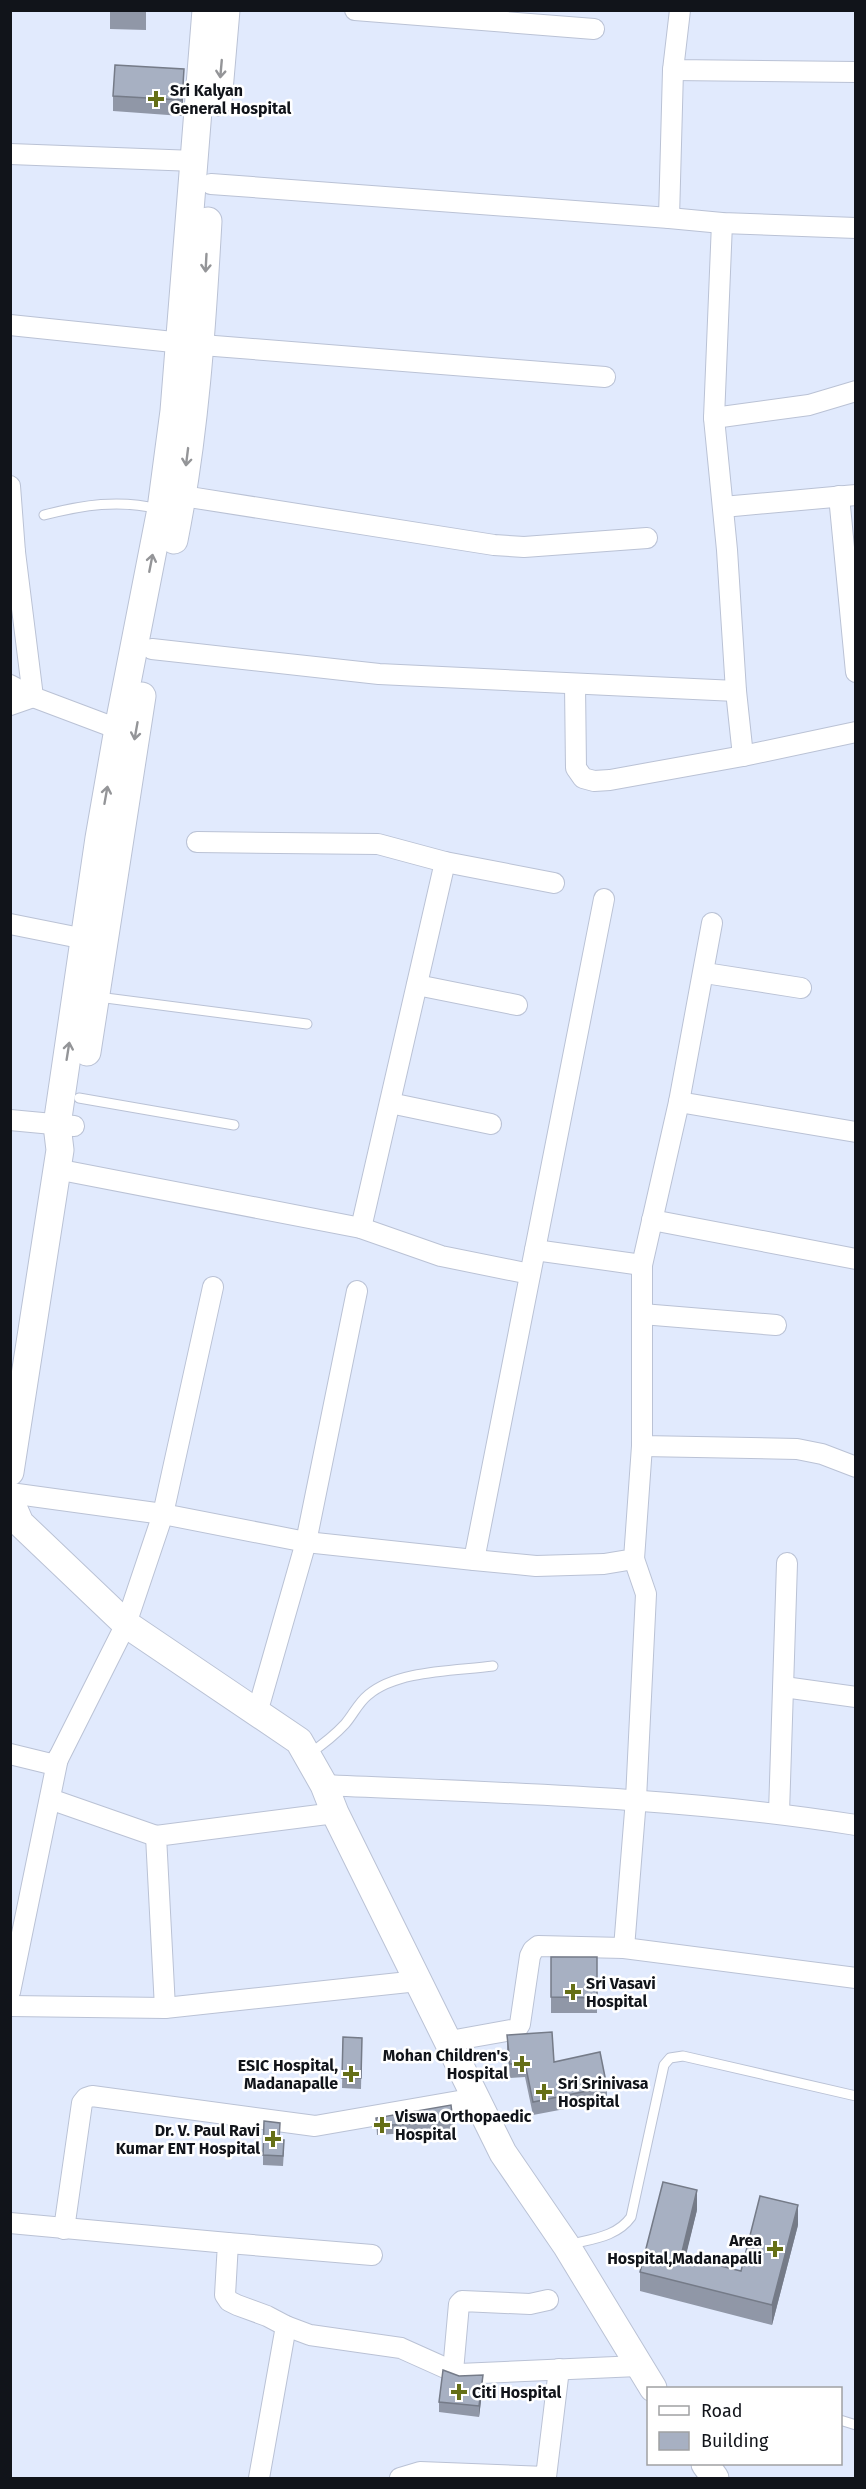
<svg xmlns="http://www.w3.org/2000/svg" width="866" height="2489" font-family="'Fira Sans',sans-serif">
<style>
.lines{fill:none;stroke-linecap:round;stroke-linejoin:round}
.lane-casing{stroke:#bac2d5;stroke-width:11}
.street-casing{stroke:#bac2d5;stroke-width:22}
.secondary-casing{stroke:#bac2d5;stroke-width:29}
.lane{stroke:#fff;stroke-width:9}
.street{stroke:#fff;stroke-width:20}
.secondary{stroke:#fff;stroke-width:27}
.wall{fill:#9097a7}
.shaded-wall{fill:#757b88}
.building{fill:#a7b0c2;stroke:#757b88;stroke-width:1.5}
.oneway{stroke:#949598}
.poi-dot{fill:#656f17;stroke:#fff;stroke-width:2}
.labels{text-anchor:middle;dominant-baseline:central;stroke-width:5;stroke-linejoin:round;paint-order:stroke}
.poi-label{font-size:16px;font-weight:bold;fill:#11141a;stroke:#fff;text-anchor:start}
</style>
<rect width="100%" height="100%" fill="#e1eafd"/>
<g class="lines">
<defs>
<g id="lane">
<path d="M44,515c39,-10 75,-16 115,-6"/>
<path d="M98,997l209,27"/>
<path d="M79,1098l155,27"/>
<path d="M309,1754c13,-9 25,-18 36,-30 8,-9 13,-21 23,-29 29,-25 87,-24 125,-29"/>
<path d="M568,2245c23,-6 49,-8 63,-28l33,-152 6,-7 13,-2 173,40"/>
<path d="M840,2420l16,5"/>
</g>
<g id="street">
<path d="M355,10l239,19"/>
<path d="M680,10l-7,60 183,2"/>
<path d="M10,154l185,7"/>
<path d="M211,184l458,34 4,-148"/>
<path d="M669,218l53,5 134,5"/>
<path d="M10,325l192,20 403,32"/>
<path d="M714,418l95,-13 47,-14"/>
<path d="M10,486l5,66"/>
<path d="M183,496l311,49 30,2 123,-9"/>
<path d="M839,496l17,176"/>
<path d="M723,507l133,-12"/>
<path d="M10,551l5,1 18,145 85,32"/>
<path d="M152,649l227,25 357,17 -9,-141 -13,-132 8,-195"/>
<path d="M10,685l23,12"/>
<path d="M575,685l1,83 7,10 11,3 16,-1 133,-24"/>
<path d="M736,691l7,65 113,-24"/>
<path d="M10,705l23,-8"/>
<path d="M197,842l181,2 67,18 109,21"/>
<path d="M10,924l75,15"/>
<path d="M705,973l96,15"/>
<path d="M417,985l100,20"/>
<path d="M679,1102l177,30"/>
<path d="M390,1103l101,21"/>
<path d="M10,1120l64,6"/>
<path d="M56,1169l305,59 80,28 89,18"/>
<path d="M652,1220l204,39"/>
<path d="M361,1228l84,-366"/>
<path d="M535,1250l107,15 37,-163 33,-179"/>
<path d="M642,1265v181l155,3 25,5 34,13"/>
<path d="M642,1314l134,11"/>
<path d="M10,1493l153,21 143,28 168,18 62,6 68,-2 30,-5 8,-113"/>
<path d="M474,1560l130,-661"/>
<path d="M784,1687l72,10"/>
<path d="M257,1713l49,-171 51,-251"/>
<path d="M10,1754l45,11 71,-141 37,-110 50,-227"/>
<path d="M324,1785c178,8 356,12 532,40"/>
<path d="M50,1799l106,37"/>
<path d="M779,1813l8,-250"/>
<path d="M624,1948l12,-149 10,-205 -12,-35"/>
<path d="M10,1992l48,-234"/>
<path d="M10,2006l155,2 253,-27"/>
<path d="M165,2008l-9,-172 179,-23"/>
<path d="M450,2041l67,-12 3,-5 10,-68 3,-6 5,-4 86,2 232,30"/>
<path d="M10,2223l218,20 -3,52 4,6 8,4 30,11 19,10 24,9 91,13 58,26 179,-8"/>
<path d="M64,2229l18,-126 4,-5 6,-2 223,30 161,-28"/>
<path d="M228,2243l144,12"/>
<path d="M453,2371l6,-67 3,-3 68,3 18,-4"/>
<path d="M259,2478l27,-152"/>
<path d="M400,2478l20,-6 126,5 13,-108"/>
</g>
<g id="secondary">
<path d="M218,102l8,-92"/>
<path d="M174,540c21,-105 28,-212 34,-319"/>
<path d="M87,1052l55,-356"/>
<path d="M10,1472l50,-322 -3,-25 42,-287 19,-109 43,-220 13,-98 32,-401"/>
<path d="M10,1500l10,23 106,101 173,117 25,44 11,28 168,340 63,92 87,143"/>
<path d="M705,2464l10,14"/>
</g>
</defs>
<!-- lane casing -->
<use href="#lane" class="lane-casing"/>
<!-- street casing -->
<use href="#street" class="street-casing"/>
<!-- secondary casing -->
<use href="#secondary" class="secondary-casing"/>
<!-- lane -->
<use href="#lane" class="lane"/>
<!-- street -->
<use href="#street" class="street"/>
<!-- secondary -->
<use href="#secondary" class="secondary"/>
</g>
<!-- wall -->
<g class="wall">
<path d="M110,10h36v20l-36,-1z"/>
<path d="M184,84l-2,32 -69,-5v-15z"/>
<rect x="551" y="1957" width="46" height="56"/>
<path d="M507,2035l47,27 53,25v14l-74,14 -8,-38 -15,1 -3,-29z"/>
<path d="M343,2037l19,1 -1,51 -19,-1z"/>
<path d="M376,2118l77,3v9l-76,5z"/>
<path d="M280,2140l4,10 -1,16 -20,-1v-10z"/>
<path d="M697,2210l-12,47 56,14 57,-46 -26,100 -132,-34v-19z"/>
<path d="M483,2385l-4,32 -40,-5v-10z"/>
</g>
<!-- shaded-wall -->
<g class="shaded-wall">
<path d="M184,69v15l-2,32v-16z"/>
<path d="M697,2190v20l-16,66v-20z"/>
<path d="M798,2205v20l-26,100v-20z"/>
<path d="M483,2375v10l-4,32v-11z"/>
</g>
<!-- building -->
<g class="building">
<path d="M115,65l69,4 -2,31 -69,-4z"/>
<path d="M551,1957h46v41l-46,-1z"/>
<path d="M552,2032l2,30 46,-10 7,35 -74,15 -8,-39 -15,1 -3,-29z"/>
<path d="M343,2037l19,1 -1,40h-19z"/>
<path d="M451,2105l2,16 -76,5 -1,-8z"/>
<path d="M264,2121l16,2 -1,17h5l-1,16 -20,-1z"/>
<path d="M663,2182l34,8 -16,66 60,15 19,-75 38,9 -26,100 -132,-33z"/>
<path d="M443,2370l16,6 24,-1 -4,31 -40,-4z"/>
</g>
<!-- one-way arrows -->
<defs><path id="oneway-shaft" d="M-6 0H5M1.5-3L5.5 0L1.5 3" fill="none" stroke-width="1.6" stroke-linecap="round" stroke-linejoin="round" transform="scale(1.5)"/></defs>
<g class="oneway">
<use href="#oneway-shaft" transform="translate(221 69) rotate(95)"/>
<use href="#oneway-shaft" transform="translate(206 263) rotate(93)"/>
<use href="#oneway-shaft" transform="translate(187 457) rotate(97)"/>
<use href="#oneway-shaft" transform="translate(151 563) rotate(-79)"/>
<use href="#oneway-shaft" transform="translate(136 731) rotate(100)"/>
<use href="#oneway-shaft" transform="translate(106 795) rotate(-80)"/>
<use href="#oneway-shaft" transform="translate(68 1051) rotate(-81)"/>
</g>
<!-- markers -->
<g class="poi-dot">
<path d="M153 90h6v6h6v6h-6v6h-6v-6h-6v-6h6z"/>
<path d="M570 1983h6v6h6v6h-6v6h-6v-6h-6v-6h6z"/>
<path d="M519 2055h6v6h6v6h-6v6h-6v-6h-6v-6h6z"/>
<path d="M348 2065h6v6h6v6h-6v6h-6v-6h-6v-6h6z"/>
<path d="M541 2083h6v6h6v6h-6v6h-6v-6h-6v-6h6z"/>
<path d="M379 2116h6v6h6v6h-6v6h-6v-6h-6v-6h6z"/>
<path d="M270 2130h6v6h6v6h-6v6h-6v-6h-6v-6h6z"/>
<path d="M772 2240h6v6h6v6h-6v6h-6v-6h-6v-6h6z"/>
<path d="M456 2383h6v6h6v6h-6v6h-6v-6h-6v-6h6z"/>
</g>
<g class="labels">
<!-- poi labels -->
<g class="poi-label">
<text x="170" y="90">Sri Kalyan<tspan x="170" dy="18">General Hospital</tspan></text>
<text x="586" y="1983">Sri Vasavi<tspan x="586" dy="18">Hospital</tspan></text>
<text x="508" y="2055" text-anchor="end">Mohan Children's<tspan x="508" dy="18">Hospital</tspan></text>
<text x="338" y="2065" text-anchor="end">ESIC Hospital,<tspan x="338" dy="18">Madanapalle</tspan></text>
<text x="558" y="2083">Sri Srinivasa<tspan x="558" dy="18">Hospital</tspan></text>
<text x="395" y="2116">Viswa Orthopaedic<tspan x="395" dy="18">Hospital</tspan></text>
<text x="260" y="2130" text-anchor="end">Dr. V. Paul Ravi<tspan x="260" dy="18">Kumar ENT Hospital</tspan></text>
<text x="762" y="2240" text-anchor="end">Area<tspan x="762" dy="18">Hospital,Madanapalli</tspan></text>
<text x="472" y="2392">Citi Hospital</text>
</g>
</g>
<!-- border -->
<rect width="866" height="2489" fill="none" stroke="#11141a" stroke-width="24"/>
<!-- legend -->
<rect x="647" y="2387" width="195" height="78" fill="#ffffff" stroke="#a0a1a3" stroke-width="1.5"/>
<rect x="659" y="2406" width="30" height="9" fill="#ffffff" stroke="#a0a1a3" stroke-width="1.5"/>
<text x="701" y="2417" font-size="18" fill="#11141a">Road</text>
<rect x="659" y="2432" width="30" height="18" fill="#a7b0c2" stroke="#a0a1a3" stroke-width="1.5"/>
<text x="701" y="2447" font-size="18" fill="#11141a">Building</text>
</svg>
